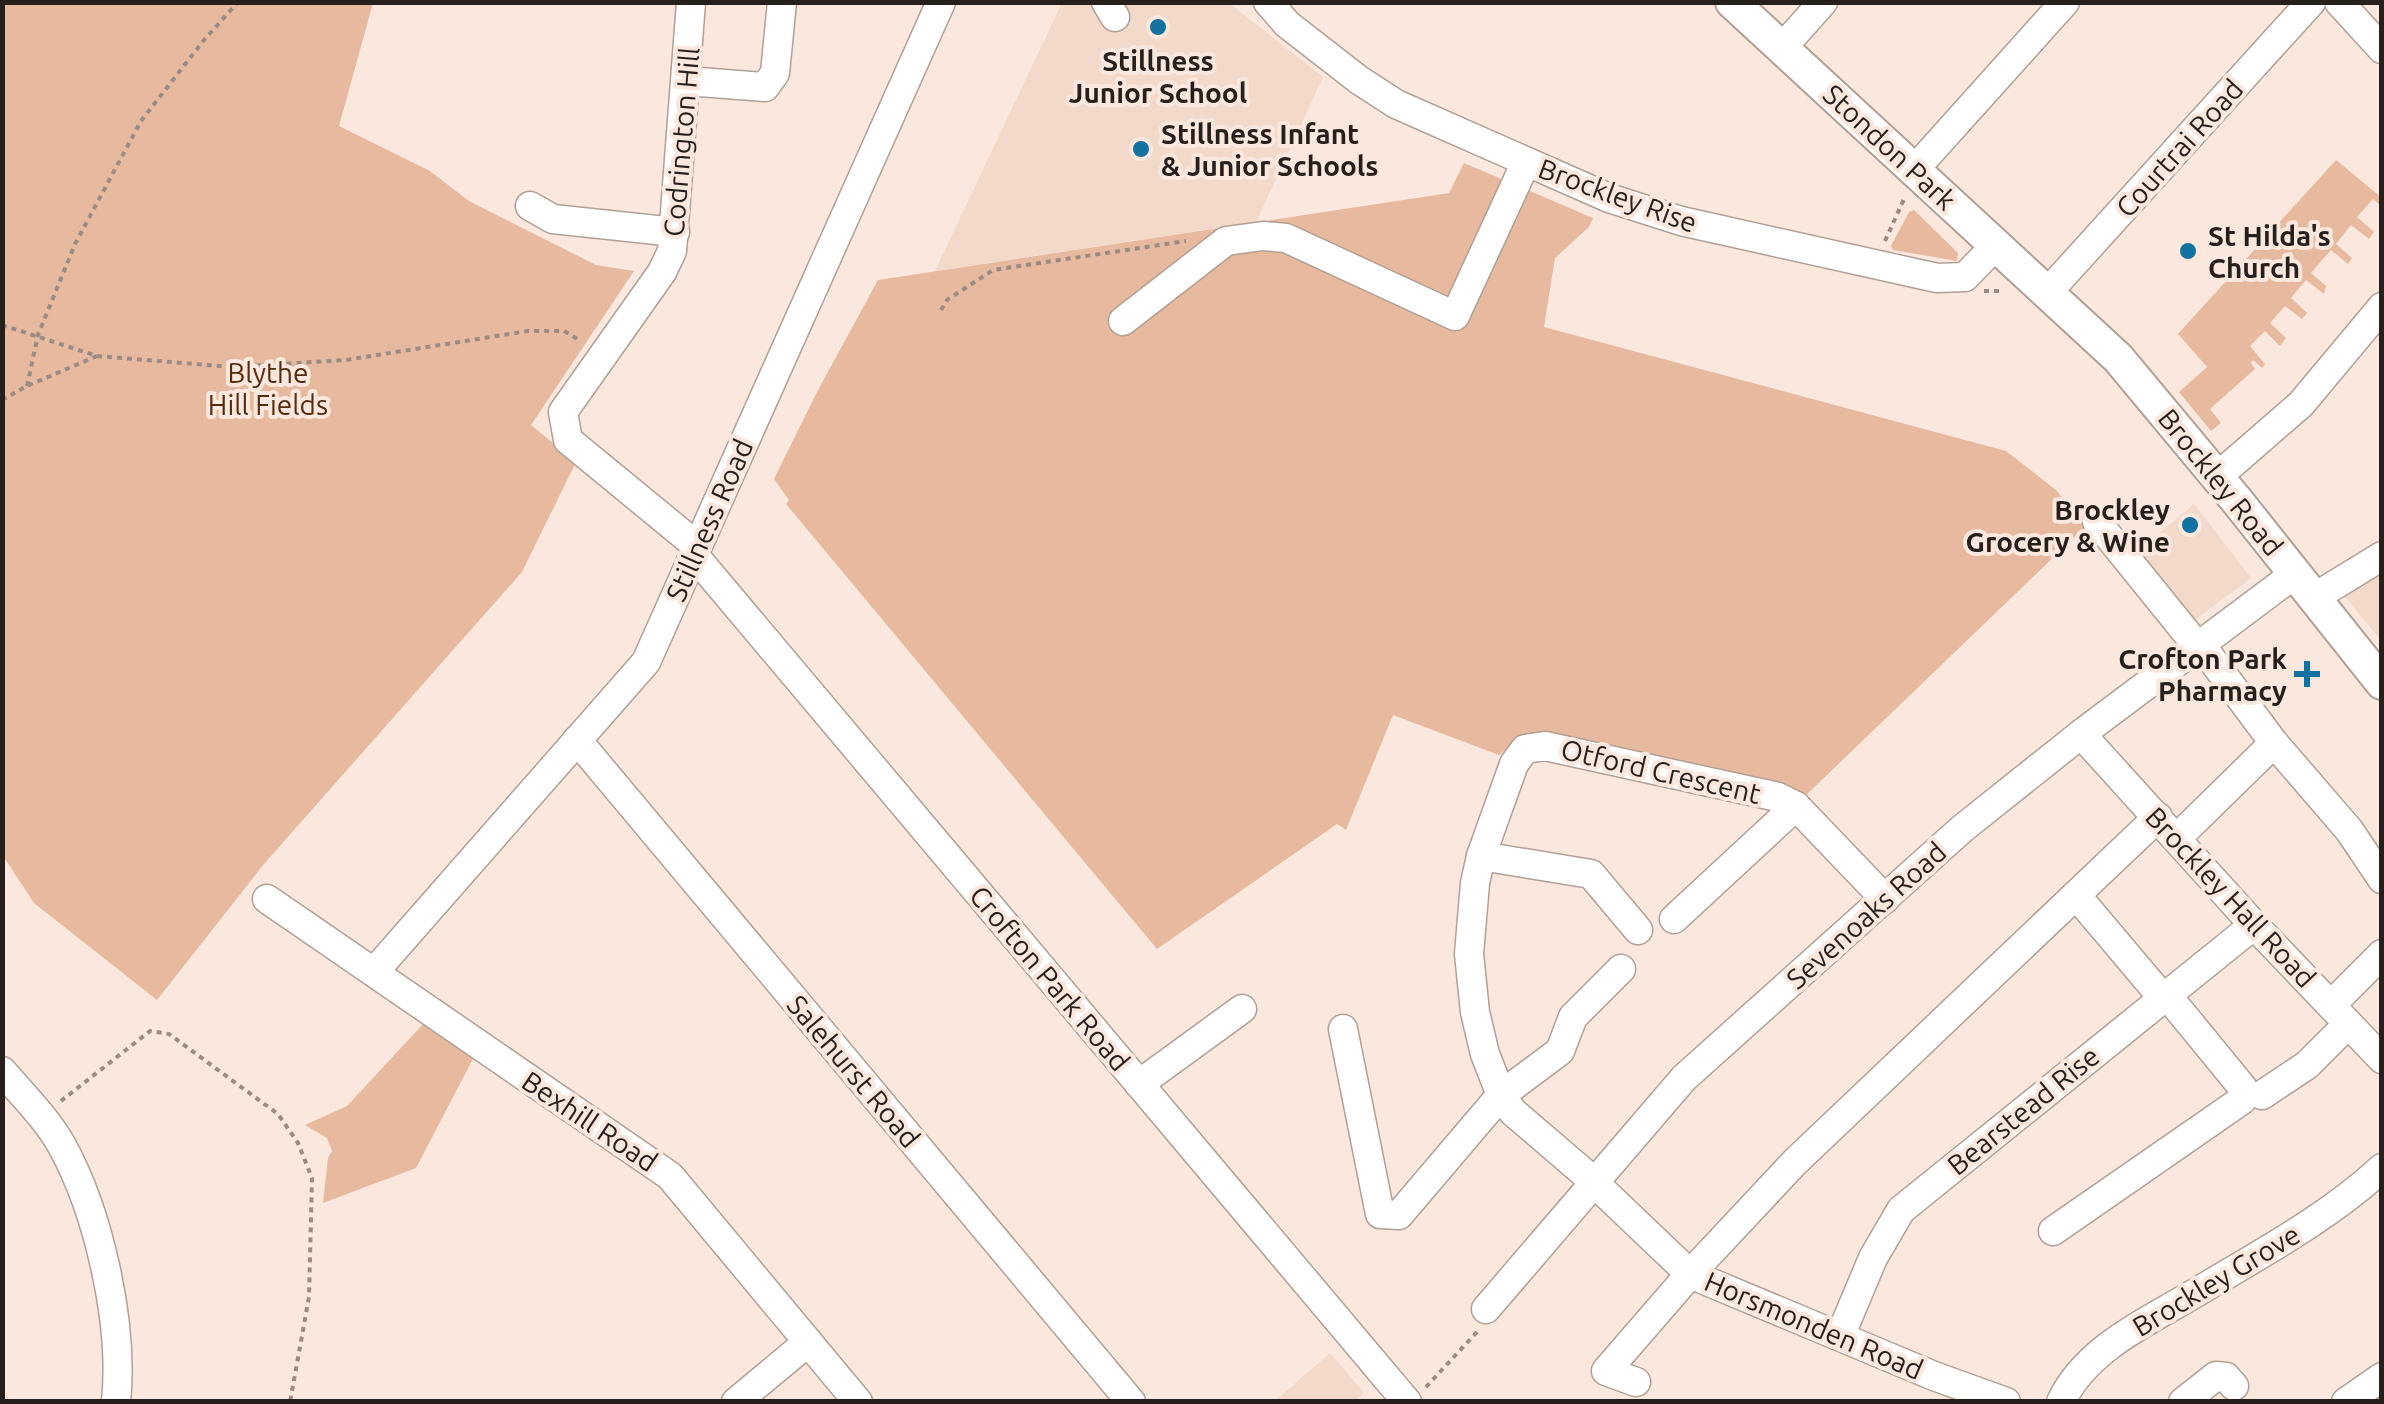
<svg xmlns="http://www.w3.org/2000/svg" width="2384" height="1404" font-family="Ubuntu,sans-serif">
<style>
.built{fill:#f2d9ca}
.green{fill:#e7ba9f}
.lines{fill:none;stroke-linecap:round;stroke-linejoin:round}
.minor-casing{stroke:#b0a095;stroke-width:31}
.major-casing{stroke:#b0a095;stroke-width:36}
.path{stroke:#9a8c85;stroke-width:4;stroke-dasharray:5 5;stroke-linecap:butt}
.minor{stroke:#fff;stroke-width:28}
.major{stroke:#fff;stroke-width:32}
.poi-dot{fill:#1472a0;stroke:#fae7dd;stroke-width:4}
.labels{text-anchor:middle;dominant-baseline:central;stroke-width:8;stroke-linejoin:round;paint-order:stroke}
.poi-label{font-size:28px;font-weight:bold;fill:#261f1b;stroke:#fae7dd;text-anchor:start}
.street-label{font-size:28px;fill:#261f1b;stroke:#fae7dd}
.park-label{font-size:28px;fill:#562c0e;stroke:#fae7dd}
</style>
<rect width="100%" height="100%" fill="#fae7dd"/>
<!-- built -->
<g class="built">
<path d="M1062,3h167l94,74 -67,145 -321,49z"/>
<path d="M2194,504l57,74 -59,44 -61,-65z"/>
<path d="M2381,567v73l-41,-49z"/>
<path d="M1330,1353l34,40 -9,8h-80z"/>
</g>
<!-- green -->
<g class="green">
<path d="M2,3h371l-34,123 91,45 39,30 127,64 38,6 -103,154 45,37 -54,110 -258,292 -107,136 -123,-97 -31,-47z"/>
<path d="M2336,160l45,37v9l-8,-7 -16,18 17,15 -5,7 -18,-14 -15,19 16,14 -4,6 -17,-14 -20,23 15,13 -2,8 -18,-14 -15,18 16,15 -5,6 -17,-13 -15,17 16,15 -6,8 -15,-15 -15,15 15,18 -3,4 -9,-8 -2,3 4,6 -45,40 11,14 -10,8 -32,-39 28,-25 -29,-33z"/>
<path d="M1464,163l129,55 -4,9 -34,31 -11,69 462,124 50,39 29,37 -283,272 -256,-65 -23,2 -24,19 -106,-40 -47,115 -9,-6 -180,125 -371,-445 3,-4 -15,-21 43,-87 61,-112 571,-87z"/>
<path d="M1914,210l44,43 -1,8 -64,-11 -2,-4 18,-34z"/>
<path d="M424,1023l50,34 -58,111 -93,35 5,-45 4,-7 -5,-13 -22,-13 42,-19z"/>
</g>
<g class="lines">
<defs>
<g id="minor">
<path d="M691,2l-19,249 -10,21 -99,140 5,28 129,106"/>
<path d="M1106,2l9,15"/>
<path d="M1268,2l19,22 72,56 37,24 213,94 72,23 256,57 28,-1 31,-32"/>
<path d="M2339,2l43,47"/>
<path d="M1782,48l41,-46"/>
<path d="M687,81l78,6 10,-14 7,-71"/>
<path d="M1915,169l150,-167"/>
<path d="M530,206l23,13 122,13"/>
<path d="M2047,293l264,-291"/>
<path d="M1123,321l103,-80 37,-5 23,2 169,78 71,-154"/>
<path d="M2217,477l84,-73 81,-97"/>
<path d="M2097,522l101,125"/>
<path d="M694,555l713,847"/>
<path d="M2315,597l67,-41"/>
<path d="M2201,645l73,98 75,87 33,49"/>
<path d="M2081,734l173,191 128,134"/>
<path d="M577,740l554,662"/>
<path d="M2178,837l96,-94"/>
<path d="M1481,856l110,18 47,56"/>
<path d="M2076,895l86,102"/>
<path d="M267,899l403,277 188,226"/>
<path d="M1885,899l-89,-93 -18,-9 -233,-51 -20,3 -11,15 -33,92 -6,27 -6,71 6,58 10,42 16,41 12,17 70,60 107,102 244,102 72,26"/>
<path d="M1674,919l122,-113"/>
<path d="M375,971l271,-309 295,-660"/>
<path d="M2331,1005l51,-51"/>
<path d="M1343,1029l37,185 19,1 102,-120 59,-44 13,-34 48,-48"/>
<path d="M2,1071c21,24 44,47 59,73 38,68 63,180 55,258"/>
<path d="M1139,1084l103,-75"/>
<path d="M2262,1095l45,-30 41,-41"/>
<path d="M2053,1231l189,-131 1,-12 -77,-94"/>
<path d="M1486,1309l198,-231 279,-250 118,-94 215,-161"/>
<path d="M1841,1334l32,-76 28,-48 353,-285"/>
<path d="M1636,1382l-30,-11 84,-97 105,-112 363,-345"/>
<path d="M736,1402l72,-60"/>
<path d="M2061,1402c25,-54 88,-81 136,-110 63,-38 131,-74 185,-124"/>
<path d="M2183,1402l33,-26 10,1 8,9"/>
<path d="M2346,1402l36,-25"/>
</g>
<path id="major" d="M1732,2l386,356 120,144 144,181"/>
</defs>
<!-- minor casing -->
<use href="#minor" class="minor-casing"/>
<!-- major casing -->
<use href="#major" class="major-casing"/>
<!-- path -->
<g class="path">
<path d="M1885,241l19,-42"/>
<path d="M1984,291h20"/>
<path d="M941,310l6,-10 46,-30 193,-29"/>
<path d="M2,325l95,31 135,11 114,-7 182,-29h36l17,10"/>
<path d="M27,386l11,-51 37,-91 66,-123 63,-81 34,-38"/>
<path d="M2,400l25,-14 70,-30"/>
<path d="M61,1101l89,-70 19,3 109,80 20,29 14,35 -3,119 -19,105"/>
<path d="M1426,1387l51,-55"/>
</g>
<!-- minor -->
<use href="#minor" class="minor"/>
<!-- major -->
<use href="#major" class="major"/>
</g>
<!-- markers -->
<g class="poi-dot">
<circle cx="1158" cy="27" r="10"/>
<circle cx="1141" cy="149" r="10"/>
<circle cx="2188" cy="251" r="10"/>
<circle cx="2190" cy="525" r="10"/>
<path d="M2302 659h10v10h10v10h-10v10h-10v-10h-10v-10h10z"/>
</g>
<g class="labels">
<!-- poi labels -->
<g class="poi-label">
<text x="1158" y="60" text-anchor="middle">Stillness<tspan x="1158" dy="32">Junior School</tspan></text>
<text x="1161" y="133">Stillness Infant<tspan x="1161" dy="32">&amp; Junior Schools</tspan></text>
<text x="2208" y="235">St Hilda's<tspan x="2208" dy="32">Church</tspan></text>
<text x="2170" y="509" text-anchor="end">Brockley<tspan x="2170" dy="32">Grocery &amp; Wine</tspan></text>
<text x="2287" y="658" text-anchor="end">Crofton Park<tspan x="2287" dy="32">Pharmacy</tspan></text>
</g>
<!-- street labels -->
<g class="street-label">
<text transform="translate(681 142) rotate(-85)">Codrington Hill</text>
<text transform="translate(1890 147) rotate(43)">Stondon Park</text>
<text transform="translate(2179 148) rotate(-48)">Courtrai Road</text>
<text transform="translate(1618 195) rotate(20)">Brockley Rise</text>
<text transform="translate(2221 482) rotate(51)">Brockley Road</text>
<text transform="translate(709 520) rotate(-66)">Stillness Road</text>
<text transform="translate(1661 771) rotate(13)">Otford Crescent</text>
<text transform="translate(2231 897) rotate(47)">Brockley Hall Road</text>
<text transform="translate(1866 915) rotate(-42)">Sevenoaks Road</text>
<text transform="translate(1050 978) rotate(50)">Crofton Park Road</text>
<text transform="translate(854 1071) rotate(50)">Salehurst Road</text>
<text transform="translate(2023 1110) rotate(-39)">Bearstead Rise</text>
<text transform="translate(590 1121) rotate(34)">Bexhill Road</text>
<text transform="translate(2216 1280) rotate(-31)">Brockley Grove</text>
<text transform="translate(1814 1325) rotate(23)">Horsmonden Road</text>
</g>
<!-- park labels -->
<g class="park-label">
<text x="268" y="372">Blythe<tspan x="268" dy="32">Hill Fields</tspan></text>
</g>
</g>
<!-- border -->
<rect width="2384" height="1404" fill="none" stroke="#261f1b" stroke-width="10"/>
</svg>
